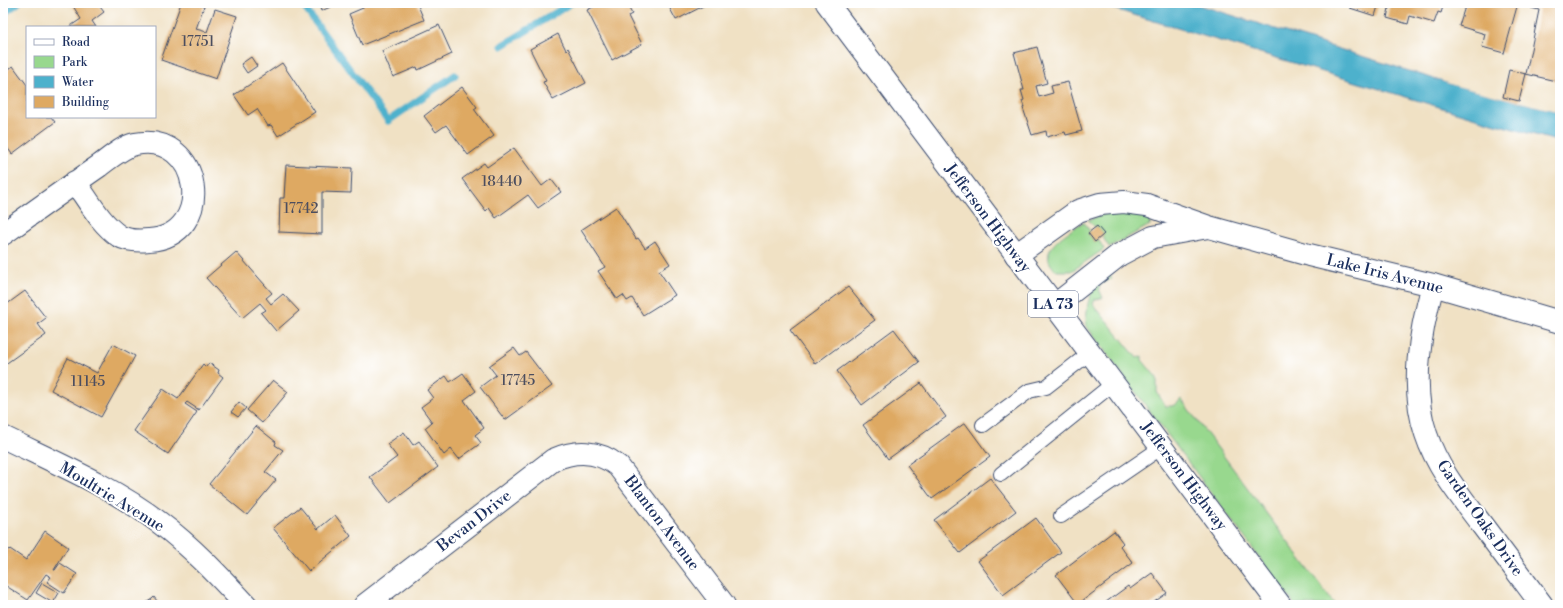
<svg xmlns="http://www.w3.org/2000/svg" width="1563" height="608" font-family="'Libre Bodoni',serif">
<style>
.green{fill:#98d88e;stroke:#5a8476}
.water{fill:#4db1cc;stroke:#347095}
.pier{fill:#f0e1c4}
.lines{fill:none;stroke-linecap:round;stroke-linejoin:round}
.stream{stroke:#4db1cc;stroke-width:7}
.building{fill:#dea962}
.lane-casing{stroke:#3b4a6d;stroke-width:16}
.street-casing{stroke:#3b4a6d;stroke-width:24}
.primary-casing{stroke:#3b4a6d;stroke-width:24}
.lane{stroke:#fff;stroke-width:14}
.street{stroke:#fff;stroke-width:22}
.primary{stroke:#fff;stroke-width:22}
.labels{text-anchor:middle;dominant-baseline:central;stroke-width:4;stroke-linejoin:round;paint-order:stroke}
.number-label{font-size:14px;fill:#4c4e5f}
.shield{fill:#fff;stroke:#5f6d8e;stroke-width:1}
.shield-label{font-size:15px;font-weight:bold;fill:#1b2f5e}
.street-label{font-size:16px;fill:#1b2f5e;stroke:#fff}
</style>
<rect width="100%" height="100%" fill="#fff"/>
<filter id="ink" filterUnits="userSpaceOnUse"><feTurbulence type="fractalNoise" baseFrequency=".025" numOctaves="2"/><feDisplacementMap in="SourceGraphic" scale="8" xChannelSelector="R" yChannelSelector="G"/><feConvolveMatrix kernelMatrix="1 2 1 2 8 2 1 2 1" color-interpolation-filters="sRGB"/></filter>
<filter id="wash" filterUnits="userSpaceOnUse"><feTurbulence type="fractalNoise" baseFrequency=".012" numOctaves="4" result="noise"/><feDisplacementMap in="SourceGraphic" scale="16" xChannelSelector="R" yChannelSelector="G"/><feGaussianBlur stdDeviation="0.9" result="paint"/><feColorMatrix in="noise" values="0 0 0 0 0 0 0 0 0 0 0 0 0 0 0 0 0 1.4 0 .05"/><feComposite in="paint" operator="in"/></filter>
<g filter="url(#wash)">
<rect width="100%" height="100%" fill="#f0e1c4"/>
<!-- green -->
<g class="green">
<path d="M1113,211l36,3 1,11 -41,22 -7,-11 2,-2 -7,-8 -2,1 -7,-7z"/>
<path d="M1083,222l7,9 -2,2 7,9 3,-3 6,10 -32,22h-15c-25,-20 11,-38 26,-49z"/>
<path d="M1109,274l3,4 -12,7 -1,4 4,9 -8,1 -2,5 44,54 5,-2v4l15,18v14l8,14c8,1 11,-1 16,-7l154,206h-40l-208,-278c-1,-5 -1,-10 0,-16 1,-18 9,-25 22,-37z"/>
</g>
<!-- water -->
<path class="water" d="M1094,3h99l264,83 103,26v30l-71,-20z"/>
<!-- pier -->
<path class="pier" d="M1433,76l127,34v2l-104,-26 -23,-8z"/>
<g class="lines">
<!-- stream -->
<g class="stream">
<path d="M301,3l87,118 67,-46"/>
<path d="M3,14l15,-11"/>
<path d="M502,46l69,-43"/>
</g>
</g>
<g id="blocks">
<!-- building -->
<g class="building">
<path d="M78,3h19l7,9 -12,9 4,6h-27l12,-8 -8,-13z"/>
<path d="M181,3h15l8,3 -8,23 11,3 8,-23 22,7 -21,63 -55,-19z"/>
<path d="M318,3h22l-19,8z"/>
<path d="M361,3h56l7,17 -62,25 -13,-31 14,-6z"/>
<path d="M602,3h24l6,11 -4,2 14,28 -30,16 -25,-50z"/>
<path d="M667,3h42l-33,17z"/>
<path d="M1351,3h28l-4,13 -25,-8z"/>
<path d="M1390,3h54l-3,10 -3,-1 -4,11 -24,-7 -2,8 -21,-6z"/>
<path d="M1466,3h52l-14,50 -22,-6 3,-13 -26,-8z"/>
<path d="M1532,3h27l1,3v76l-34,-8 13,-64 -8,-2z"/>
<path d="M439,25l13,29 -34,16 -1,-3 -24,10 -11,-26z"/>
<path d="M558,34l8,16 2,-2 18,35 -33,17 -10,-18 3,-1 -16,-32z"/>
<path d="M1037,47l10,36 -11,3 3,11 14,-4 -2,-7 17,-4 14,49 -16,4 -1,-3 -18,5 -1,-6 -14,4 -9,-27 1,-1 -2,-6 2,-1 -3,-10h3l-10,-37z"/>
<path d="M251,57l6,9 -10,7 -6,-9z"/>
<path d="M282,63l33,49 -37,24 -7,-11 -3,1 -11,-17 -9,6 -14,-20z"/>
<path d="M13,66l14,19v32h24l4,5 -43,32 -9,-12v-43l2,-1 -2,-4v-21z"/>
<path d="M1509,70l17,4 -7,27 -16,-4z"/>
<path d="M462,87l15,20 -3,2 20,27 -26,19 -22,-30 -10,7 -12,-16z"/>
<path d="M514,148l28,38 9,-7 10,13 -23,16 -10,-13 -32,23 -7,-10 -3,3 -24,-32 22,-16 3,4z"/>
<path d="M286,165l66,3 -1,25 -29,-1v42l-43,-2 1,-34h4z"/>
<path d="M616,207l20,32 2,-1 7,10 10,-7 15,23 -11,7 16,24 -32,20 -11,-17 -5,3 -4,-6 -6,4 -19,-28 7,-4 -24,-37z"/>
<path d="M1097,226l7,8 -9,8 -7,-9z"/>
<path d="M236,252l36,41 -6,5 5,6 12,-10 16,17 -23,20 -15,-18 5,-3 -6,-7 -18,15 -36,-40z"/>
<path d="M848,287l27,33 -60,44 -25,-34z"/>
<path d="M25,291l21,27 -8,6 8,11 -42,30 -1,-58z"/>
<path d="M894,329l25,33 -57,43 -25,-34z"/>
<path d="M113,344l22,12 -34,61 -50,-27 17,-32 29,15z"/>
<path d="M514,348l6,8 6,-4 26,34 -47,34 -25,-33 16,-12 -7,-9z"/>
<path d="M209,363l10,7 -1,3 5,4 -24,33 -12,-8 -2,2 12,8 -29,42 -34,-23 29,-42 15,10 25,-35 3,3z"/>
<path d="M463,373l13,18 -12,9 20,28 -9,7 6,8 -22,16 -8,-10 -7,6 -19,-27 7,-6 -11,-15 12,-9 -6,-8 19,-14 4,6z"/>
<path d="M273,380l15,12 -26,31 -15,-13z"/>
<path d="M921,383l25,34 -58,42 -25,-34z"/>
<path d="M239,402l7,6 -8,9 -7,-5z"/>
<path d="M965,423l25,34 -58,42 -25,-34z"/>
<path d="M256,426l20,16 -1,3 8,5 -18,22 11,8 -29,35 -38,-31z"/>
<path d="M404,432l9,13 6,-4 19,26 -48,36 -20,-26 27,-20 -10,-13z"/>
<path d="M990,478l26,33 -56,42 -26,-33z"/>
<path d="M300,507l18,22 17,-14 16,21 -42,35 -36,-43z"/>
<path d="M1036,518l25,34 -58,43 -25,-34z"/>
<path d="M45,531l23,16 -14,23h1l5,-7 17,11 -13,19 -17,-11 4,-5 -5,-3 -18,26 -25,-16v-35l1,-2 5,3 1,-1 16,11z"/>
<path d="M1114,531l9,12 -3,3 13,17 -55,41 -22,-29z"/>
<path d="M1152,573l15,20 -17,12h-48l26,-19 2,3z"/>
<path d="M42,583l17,10 -6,10 -17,-10z"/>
<path d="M154,597l6,8h-17l9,-6z"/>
</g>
</g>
</g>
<g filter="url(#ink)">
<use href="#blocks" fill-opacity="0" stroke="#3b4a6d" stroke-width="1"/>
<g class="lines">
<defs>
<g id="lane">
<path d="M983,425l46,-34 17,-4 45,-35"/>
<path d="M1001,474l113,-91"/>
<path d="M1061,516l101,-69"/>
</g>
<g id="street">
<path d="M3,234c32,-23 64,-46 96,-68 11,-8 23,-19 36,-22 67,-14 82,92 14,96 -10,1 -21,1 -30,-4 -18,-12 -31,-36 -44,-54"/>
<path d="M1016,255l62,-44 22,-7 24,-2 23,3 62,22 100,28 124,30 127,37"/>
<path d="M1433,285c-13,47 -23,102 -7,149 11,34 35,63 56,91 20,27 40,53 60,80"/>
<path d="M1054,306l65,-51 34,-18 55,-10"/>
<path d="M3,437c53,26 110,50 157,86 32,24 59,53 86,82"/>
<path d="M365,605l188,-145c22,-10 45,-10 65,6l106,139"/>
</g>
<path id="primary" d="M827,3l453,602"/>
</defs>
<!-- lane casing -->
<use href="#lane" class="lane-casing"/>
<!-- street casing -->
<use href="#street" class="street-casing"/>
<!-- primary casing -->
<use href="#primary" class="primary-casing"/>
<!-- lane -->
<use href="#lane" class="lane"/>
<!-- street -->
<use href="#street" class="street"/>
<!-- primary -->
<use href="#primary" class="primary"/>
</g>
</g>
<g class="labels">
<!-- number labels -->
<g class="number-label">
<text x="198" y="42">17751</text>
<text x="502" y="182">18440</text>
<text x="301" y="209">17742</text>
<text x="518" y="381">17745</text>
<text x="88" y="382">11145</text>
</g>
<!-- shield labels -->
<rect class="shield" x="1028" y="291" width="50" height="26" rx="3"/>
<g class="shield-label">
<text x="1053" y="304">LA 73</text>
</g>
<!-- street labels -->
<g class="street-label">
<text transform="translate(988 218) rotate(53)">Jefferson Highway</text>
<text transform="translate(1385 274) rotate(14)">Lake Iris Avenue</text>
<text transform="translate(1184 476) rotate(53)">Jefferson Highway</text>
<text transform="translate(112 497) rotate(31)">Moultrie Avenue</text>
<text transform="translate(1480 518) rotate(55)">Garden Oaks Drive</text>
<text transform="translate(474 521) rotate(-38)">Bevan Drive</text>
<text transform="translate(662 523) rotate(53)">Blanton Avenue</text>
</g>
</g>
<!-- margin -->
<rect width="1563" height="608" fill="none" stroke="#fff" stroke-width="16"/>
<!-- legend -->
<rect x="26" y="26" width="130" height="92" fill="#ffffff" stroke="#a4acbf"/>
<rect x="34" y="39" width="20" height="6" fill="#ffffff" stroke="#a4acbf"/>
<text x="62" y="46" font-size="12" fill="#1b2f5e">Road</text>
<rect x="34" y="56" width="20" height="12" fill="#98d88e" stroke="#a4acbf"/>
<text x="62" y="66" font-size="12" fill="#1b2f5e">Park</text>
<rect x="34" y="76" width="20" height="12" fill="#4db1cc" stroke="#a4acbf"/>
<text x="62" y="86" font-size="12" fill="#1b2f5e">Water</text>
<rect x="34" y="96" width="20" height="12" fill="#dea962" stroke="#a4acbf"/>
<text x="62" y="106" font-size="12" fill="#1b2f5e">Building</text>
</svg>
